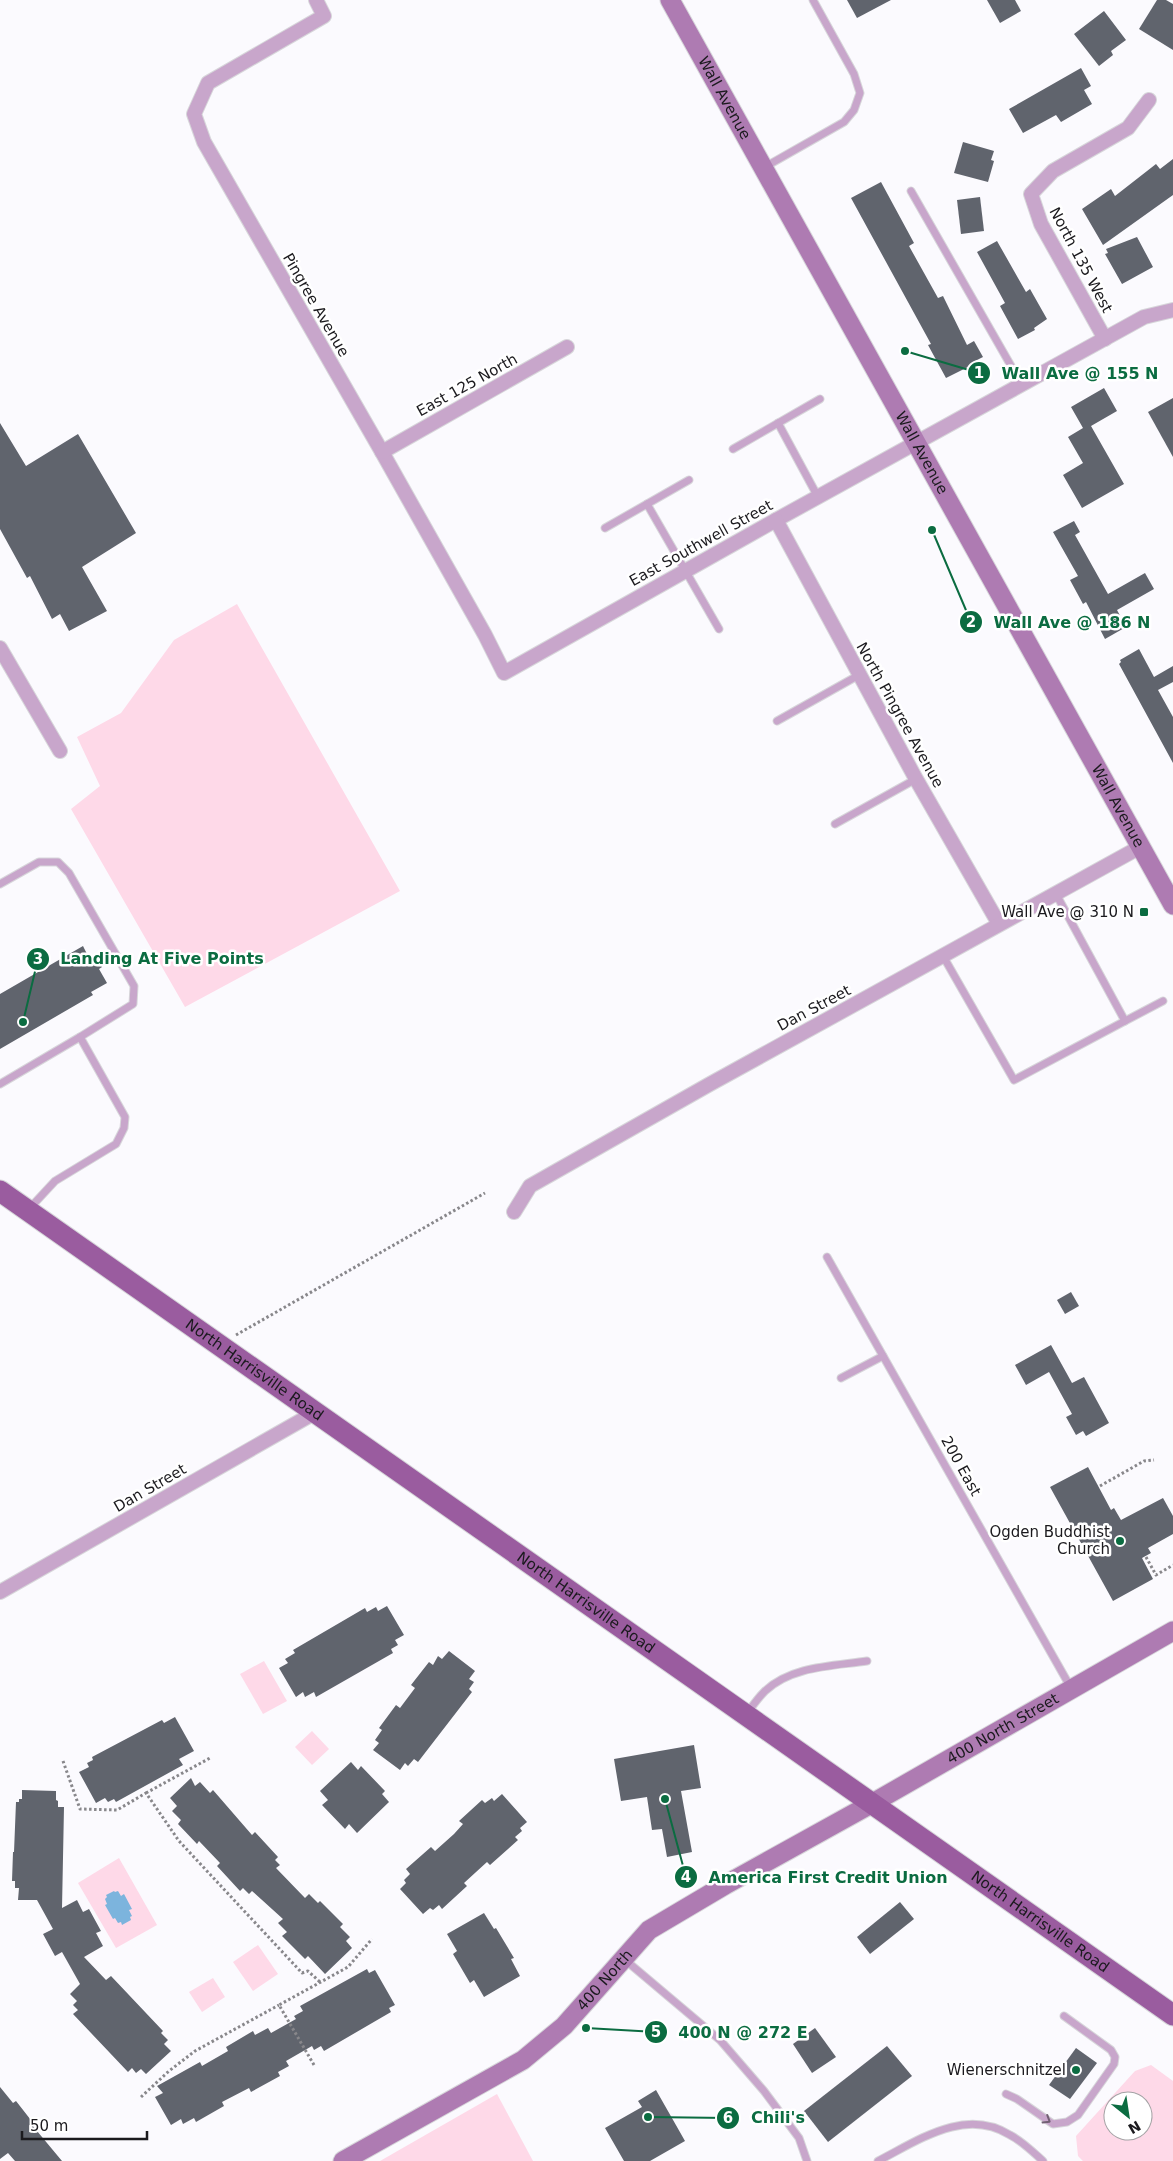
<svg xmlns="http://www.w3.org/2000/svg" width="1173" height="2161" font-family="'DejaVu Sans',sans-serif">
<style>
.green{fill:#fed9e8;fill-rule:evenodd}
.water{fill:#7cb4dd}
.building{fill:#60646d}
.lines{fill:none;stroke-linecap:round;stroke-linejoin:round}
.lane-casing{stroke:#d7d6da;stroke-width:9}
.street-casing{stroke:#d7d6da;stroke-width:16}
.secondary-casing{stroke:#d7d6da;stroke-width:21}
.primary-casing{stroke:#d7d6da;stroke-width:23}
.path{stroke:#88878b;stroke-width:3;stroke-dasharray:2.5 2.5;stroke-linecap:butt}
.lane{stroke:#c8a6cb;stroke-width:7}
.street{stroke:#c8a6cb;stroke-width:14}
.secondary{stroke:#ae7bb2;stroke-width:19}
.primary{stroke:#9a5c9f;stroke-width:21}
.oneway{stroke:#726074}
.poi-dot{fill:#0b6c41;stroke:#fff;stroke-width:2}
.labels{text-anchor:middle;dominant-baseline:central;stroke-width:5;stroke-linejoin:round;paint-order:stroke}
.street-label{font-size:15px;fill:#1b1a1e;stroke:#fff}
.poi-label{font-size:15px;fill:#1b1a1e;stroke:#fff;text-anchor:end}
.leader{fill:none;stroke:#0b6c41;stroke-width:2}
.callout-dot{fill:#0b6c41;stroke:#fff;stroke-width:2}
.mark-label{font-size:15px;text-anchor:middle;font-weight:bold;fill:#fff}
.callout-label{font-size:16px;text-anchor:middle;font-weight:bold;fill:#0b6c41;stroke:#fff;stroke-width:5;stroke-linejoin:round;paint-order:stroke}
</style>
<rect width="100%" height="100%" fill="#fbfafe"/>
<!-- green -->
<g class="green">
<path d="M237,604l163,287 -215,116 -114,-198 29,-23 -23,-49 44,-24 53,-73z"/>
<path d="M264,1661l23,40 -24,13 -23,-40z"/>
<path d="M312,1731l17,18 -17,16 -17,-18z"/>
<path d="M119,1858l38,67 -41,23 -38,-65z"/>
<path d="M258,1945l20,29 -25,17 -20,-29z"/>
<path d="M213,1978l12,19 -23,15 -13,-20z"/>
<path d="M1151,2065l22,16v80h-90l-5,-5 -2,-20 59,-65zM1113,2101h30v30h-30z"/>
<path d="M497,2094l36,67h-153z"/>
</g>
<!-- water -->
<path class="water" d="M114,1891l1,1 3,-1 3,5 3,-2 8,15 -3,1 3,6 -2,1 1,3 -9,5 -1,-3 -3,1 -3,-5 -2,1 -8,-14 2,-1 -2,-5 2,-2 -1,-2z"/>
<!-- building -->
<g class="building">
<path d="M847,0h44l-34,18z"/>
<path d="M987,0h28l6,11 -21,12z"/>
<path d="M1157,0h9l7,4v46l-34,-21z"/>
<path d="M1104,11l22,29 -15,11 2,4 -14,11 -25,-32z"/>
<path d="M1081,68l10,18 -7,4 8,14 -31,18 -5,-7 -33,18 -14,-24z"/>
<path d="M963,142l31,9 -3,9 3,1 -6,21 -34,-9z"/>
<path d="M1173,159v36l-70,50 -21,-36 29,-20 4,7 41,-32 4,5z"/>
<path d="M881,182l33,61 -5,3 29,52 5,-2 24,49 7,-4 9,16 -8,4 1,2 -30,15 -18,-33 3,-1 -80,-146z"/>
<path d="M980,197l4,34 -23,3 -4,-34z"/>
<path d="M1137,237l16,30 -31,17 -17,-30 3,-1 -2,-4z"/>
<path d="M997,241l29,51 4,-3 17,30 -13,9 1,2 -17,9 -18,-33 5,-3 -28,-51z"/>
<path d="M1104,388l13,23 -26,15 33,58 -42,24 -19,-33 20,-12 -15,-26 15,-9 -12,-21z"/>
<path d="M1173,398v59l-25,-45z"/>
<path d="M0,423l26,43 52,-32 58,99 -54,34 25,44 -38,20 -9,-17 -8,5 -22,-43 -3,2 -27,-49z"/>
<path d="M1074,521l6,11 -5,3 33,59 37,-21 9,16 -37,21 9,17 -21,12 -19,-37 -3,2 -13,-24 8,-4 -25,-44z"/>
<path d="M1139,649l15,28 19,-11v16l-15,8 15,27v46l-54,-99 2,-2 -1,-2z"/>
<path d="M83,946l6,12 6,-3 7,12 -3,2 8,14 -16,9 2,3 -93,54v-55z"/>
<path d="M1071,1292l8,14 -14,8 -8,-14z"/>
<path d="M1051,1345l21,38 12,-6 25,46 -23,13 -3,-5 -7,4 -10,-18 6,-3 -23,-42 -23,13 -11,-20z"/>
<path d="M1088,1467l23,43 3,-2 7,12 42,-22 10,18v18l-25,14 3,5 -9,5 11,21 -40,22 -63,-114z"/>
<path d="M387,1606l17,29 -9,5 3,5 -7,4 2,4 -77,44 -2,-5 -9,5 -2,-5 -7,5 -17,-29 9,-5 -3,-4 10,-6 -2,-3 72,-42 2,4 9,-5 2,4z"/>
<path d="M449,1651l26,20 -6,8 5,3 -5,7 3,3 -54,70 -4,-3 -6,7 -3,-3 -5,7 -27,-20 6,-7 -4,-3 7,-10 -3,-2 17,-23 4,3 15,-20 -4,-3 18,-23 4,3 5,-9 4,3z"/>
<path d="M175,1717l19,34 -15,8 4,6 -67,37 -2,-3 -6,3 -3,-4 -9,5 -17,-31 10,-5 -2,-4 6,-3 -1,-3 70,-37 2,3z"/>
<path d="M694,1745l7,43 -20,3 11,61 -25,5 -5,-28 -10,1 -5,-33 -26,4 -7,-42z"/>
<path d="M351,1762l7,8 3,-4 24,25 -3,3 7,8 -32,31 -8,-9 -4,5 -23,-24 6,-5 -8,-9z"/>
<path d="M191,1778l4,8 5,-4 10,11 3,-3 39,45 3,-3 23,25 -3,3 5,5 -4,3 29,30 4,-4 9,9 2,-2 23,23 -3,3 10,10 -4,4 6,7 -27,26 -17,-18 -3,3 -23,-23 5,-4 -9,-9 5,-4 -31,-28 -3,3 -6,-6 -3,3 -23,-25 3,-3 -21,-22 -2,3 -19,-20 3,-4 -9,-9 5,-5 -7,-8z"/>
<path d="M22,1790l34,1v9l2,1v6h6l-2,101 15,-8 6,12 6,-3 12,22 -5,2 7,13 -19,11 22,23 5,-4 52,55 -2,2 7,7 -4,4 7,7 -25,23 -5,-5 -5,4 -4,-5 -4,4 -55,-58 5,-4 -5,-5 4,-4 -7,-7 10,-10 -18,-32 -7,4 -12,-22 10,-5 -16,-29h-19l1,-12h-4v-7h-3l1,-29h1l2,-50h3v-3h3z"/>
<path d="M502,1794l25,28 -7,6 2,3 -7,6 3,3 -28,25 -3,-3 -23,21 3,3 -25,23 -3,-4 -6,5 -3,-2 -7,6 -23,-25 6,-6 -2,-3 6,-6 -4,-5 25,-22 4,4 19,-17 9,-10 -4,-3 23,-21 3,3 7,-5 2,3z"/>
<path d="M900,1902l14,17 -44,35 -13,-17z"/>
<path d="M484,1913l10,16 2,-1 18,30 -3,1 9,17 -36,21 -10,-17 -4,3 -17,-29 4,-3 -10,-17z"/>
<path d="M367,1969l2,4 6,-3 20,35 -6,3 2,4 -67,39 -3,-5 -7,4 -2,-4 -26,15 3,5 -11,6 2,4 -29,16 -2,-4 -27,14 2,4 -28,16 -2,-4 -11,6 -2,-5 -10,6 -16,-28 8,-4 -6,-7 43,-24 2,4 26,-15 -2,-4 27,-16 2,4 13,-7 3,5 25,-14 -2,-3 9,-5 -3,-5z"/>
<path d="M815,2028l21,29 -24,16 -19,-29z"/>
<path d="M887,2046l25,30 -84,66 -24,-31z"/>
<path d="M1076,2048l21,15 -27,36 -21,-14z"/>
<path d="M0,2087l13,16 3,-2 18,23 -2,1 30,36h-47l-7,-8 -8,6z"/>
<path d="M656,2090l29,51 -35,20h-26l-19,-33 37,-21 -4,-6z"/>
</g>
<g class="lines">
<defs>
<g id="lane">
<path d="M763,168l81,-46 10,-12 6,-17 -6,-19 -41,-74"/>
<path d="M911,191l111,194"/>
<path d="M778,423l40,74"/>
<path d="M733,449l87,-50"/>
<path d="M647,504l72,125"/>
<path d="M605,528l84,-48"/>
<path d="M777,721l82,-46"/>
<path d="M835,824l81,-45"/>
<path d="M0,884l39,-22h19l11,11 65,113 -1,18 -53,33 45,80 -1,11 -8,16 -61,37 -26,28"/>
<path d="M943,956l71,124 111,-59 -69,-127"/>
<path d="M1125,1021l38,-20"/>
<path d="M0,1084l80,-47"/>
<path d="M827,1257l244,431"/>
<path d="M841,1378l42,-22"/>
<path d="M748,1712c5,-7 11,-15 17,-21 26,-25 68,-25 102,-30"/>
<path d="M624,1959l96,81 44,51 35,47 8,23"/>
<path d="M1006,2094l11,5 36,25 14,-2 11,-7 36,-51 1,-7 -4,-7 -47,-34"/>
<path d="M878,2161c41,-21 87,-54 132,-26 12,6 23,17 33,26"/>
</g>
<g id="street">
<path d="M316,0l8,16 -116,67 -14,31 10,28 178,310 103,183 19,38 272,-153 368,-203 29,-7"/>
<path d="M1105,339l-64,-115 -10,-30 22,-23 75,-43 21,-28"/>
<path d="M382,452l185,-105"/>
<path d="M776,520l140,259 83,145"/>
<path d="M0,648l60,103"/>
<path d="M514,1212l16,-26 180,-102 432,-238"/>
<path d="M0,1592l316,-180"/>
</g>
<g id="secondary">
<path id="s1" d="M670,0l503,905"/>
<path id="s2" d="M343,2161l180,-101 41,-34 85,-96 76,-45 146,-81 302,-173"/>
</g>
<g id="primary">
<path id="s3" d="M0,1191l1173,824"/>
</g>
</defs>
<!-- lane casing -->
<use href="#lane" class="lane-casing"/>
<!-- street casing -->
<use href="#street" class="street-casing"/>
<!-- secondary casing -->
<use href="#secondary" class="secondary-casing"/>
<!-- primary casing -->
<use href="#primary" class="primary-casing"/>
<!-- path -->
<g class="path">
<path d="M236,1335l249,-142"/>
<path d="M1100,1486l44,-25 10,-1"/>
<path d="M1146,1557l10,18 17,-10"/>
<path d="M63,1761l17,48 37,1 29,-17 33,48 123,132 6,-2 12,11"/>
<path d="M146,1793l64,-35"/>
<path d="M314,2065l-35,-60 69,-38 24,-28"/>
<path d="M141,2097l28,-26 26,-20 84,-46"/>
</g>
<!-- lane -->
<use href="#lane" class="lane"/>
<!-- street -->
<use href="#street" class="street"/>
<!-- secondary -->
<use href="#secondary" class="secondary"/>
<!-- primary -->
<use href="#primary" class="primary"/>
</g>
<!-- one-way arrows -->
<defs><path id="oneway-chevron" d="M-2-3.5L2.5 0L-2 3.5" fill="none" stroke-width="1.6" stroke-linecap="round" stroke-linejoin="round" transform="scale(1.25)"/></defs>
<use class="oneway" href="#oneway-chevron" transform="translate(1047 2120) rotate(32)"/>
<!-- markers -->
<g class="poi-dot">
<rect x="1139" y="907" width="10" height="10" rx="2.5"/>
<circle cx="1120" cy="1541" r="5"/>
<circle cx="1076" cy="2070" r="5"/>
</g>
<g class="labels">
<!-- street labels -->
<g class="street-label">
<text stroke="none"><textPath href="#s1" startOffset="112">Wall Avenue</textPath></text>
<text transform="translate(1081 260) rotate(62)">North 135 West</text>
<text transform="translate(316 305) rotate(60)">Pingree Avenue</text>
<text transform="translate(467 385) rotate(-29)">East 125 North</text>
<text stroke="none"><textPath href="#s1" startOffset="518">Wall Avenue</textPath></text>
<text transform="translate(701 543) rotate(-29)">East Southwell Street</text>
<text transform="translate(900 715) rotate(61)">North Pingree Avenue</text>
<text stroke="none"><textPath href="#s1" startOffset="922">Wall Avenue</textPath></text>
<text transform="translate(814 1008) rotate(-28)">Dan Street</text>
<text stroke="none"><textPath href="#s3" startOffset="311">North Harrisville Road</textPath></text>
<text transform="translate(961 1466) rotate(61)">200 East</text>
<text transform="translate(150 1488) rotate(-30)">Dan Street</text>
<text stroke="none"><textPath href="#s3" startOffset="716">North Harrisville Road</textPath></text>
<text stroke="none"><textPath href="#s2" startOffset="795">400 North Street</textPath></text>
<text stroke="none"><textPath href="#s3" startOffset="1271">North Harrisville Road</textPath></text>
<text stroke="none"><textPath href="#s2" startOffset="321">400 North</textPath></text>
</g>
<!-- poi labels -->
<g class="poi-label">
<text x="1134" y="912">Wall Ave @ 310 N</text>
<text x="1110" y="1532">Ogden Buddhist<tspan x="1110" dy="17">Church</tspan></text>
<text x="1066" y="2070">Wienerschnitzel</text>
</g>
</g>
<!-- callouts -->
<path class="leader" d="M905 351L979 373M932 530L971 622M23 1022L38 959M665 1799L686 1877M586 2028L656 2032M648 2117L728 2118"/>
<g class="callout-dot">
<circle cx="905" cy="351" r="5"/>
<circle cx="932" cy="530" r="5"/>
<circle cx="23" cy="1022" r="5"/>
<circle cx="665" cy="1799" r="5"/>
<circle cx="586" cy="2028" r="5"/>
<circle cx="648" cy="2117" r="5"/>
<circle cx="979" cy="373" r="12"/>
<circle cx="971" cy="622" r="12"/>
<circle cx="38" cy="959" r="12"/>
<circle cx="686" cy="1877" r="12"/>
<circle cx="656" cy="2032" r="12"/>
<circle cx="728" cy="2118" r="12"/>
</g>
<g class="mark-label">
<text x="979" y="378">1</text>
<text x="971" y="627">2</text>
<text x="38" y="964">3</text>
<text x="686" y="1882">4</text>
<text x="656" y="2037">5</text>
<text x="728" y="2123">6</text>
</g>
<g class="callout-label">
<text x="1080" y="379">Wall Ave @ 155 N</text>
<text x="1072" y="628">Wall Ave @ 186 N</text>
<text x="162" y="964">Landing At Five Points</text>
<text x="828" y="1883">America First Credit Union</text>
<text x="743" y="2038">400 N @ 272 E</text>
<text x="778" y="2123">Chili's</text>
</g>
<!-- north arrow -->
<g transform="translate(1128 2116) rotate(150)"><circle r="24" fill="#ffffff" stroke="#a4a3a5"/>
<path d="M0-4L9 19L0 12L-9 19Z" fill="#0b6c41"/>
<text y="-8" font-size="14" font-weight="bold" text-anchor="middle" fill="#1b1a1e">N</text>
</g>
<!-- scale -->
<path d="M22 2131v8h125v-8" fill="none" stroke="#1b1a1e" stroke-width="2.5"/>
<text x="30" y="2131" font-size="15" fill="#1b1a1e" stroke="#ffffff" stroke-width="4" paint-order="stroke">50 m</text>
</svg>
